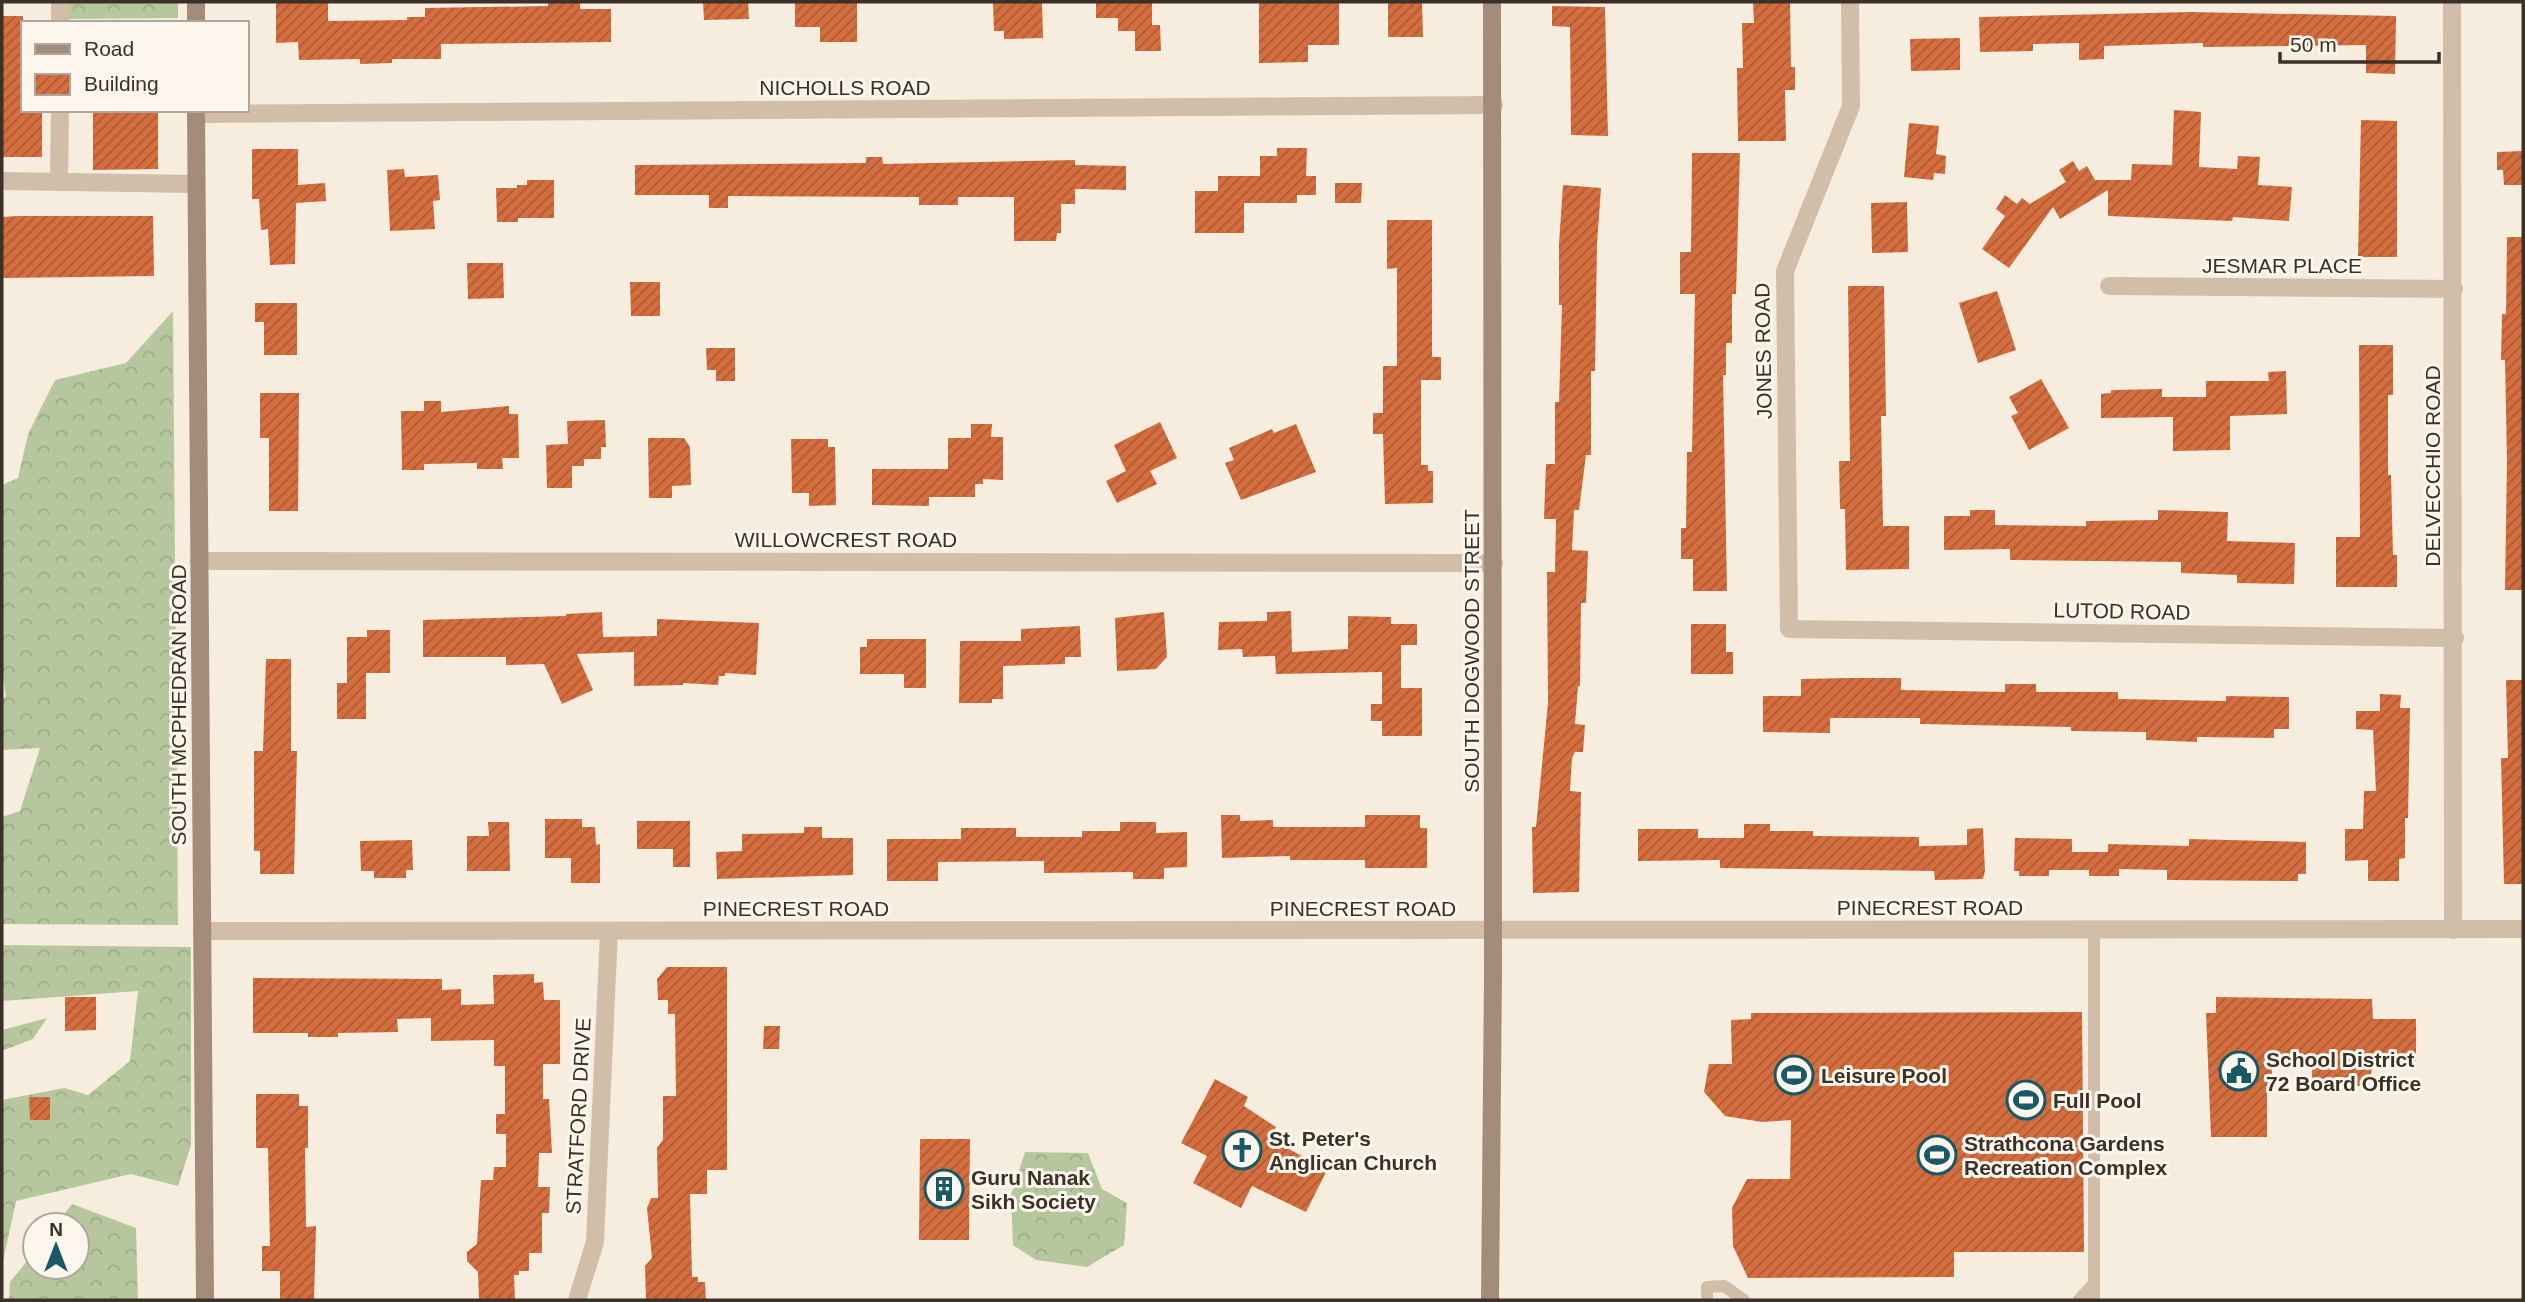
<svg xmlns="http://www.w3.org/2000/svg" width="2525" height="1302" font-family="Arial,sans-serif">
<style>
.forest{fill:url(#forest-crowns)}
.building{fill:url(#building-hatch)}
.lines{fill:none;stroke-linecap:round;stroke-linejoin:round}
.lane{stroke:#d0bea9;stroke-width:12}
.street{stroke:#d0bea9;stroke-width:18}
.secondary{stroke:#a48c7a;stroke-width:18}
.labels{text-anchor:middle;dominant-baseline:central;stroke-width:6;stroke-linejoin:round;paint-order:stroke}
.street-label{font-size:21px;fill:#3c3129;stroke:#fcf6ed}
.poi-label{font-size:21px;font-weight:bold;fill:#3c3129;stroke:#fcf6ed;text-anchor:start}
</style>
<defs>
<pattern id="forest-crowns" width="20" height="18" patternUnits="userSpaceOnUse" patternTransform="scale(1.75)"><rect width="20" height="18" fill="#b6c79d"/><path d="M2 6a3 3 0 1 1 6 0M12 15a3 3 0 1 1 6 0" fill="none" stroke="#9dab87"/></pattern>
<pattern id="building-hatch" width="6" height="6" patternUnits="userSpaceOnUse" patternTransform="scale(1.75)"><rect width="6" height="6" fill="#d46e3f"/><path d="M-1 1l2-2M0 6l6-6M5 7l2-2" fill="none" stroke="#ad5b35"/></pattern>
</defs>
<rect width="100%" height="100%" fill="#f6eddf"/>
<!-- forest -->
<g class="forest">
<path d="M68,2h110v16l-110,1z"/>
<path d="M173,311l5,614 -176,-1v-107l18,-6 20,-63 -38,2v-52l4,-1 -4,-29v-183l16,-7 10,-44 27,-54 71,-17z"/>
<path d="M2,945l189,2v198l-13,41 -47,-12 -115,27 -14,65v-166l62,-12 24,7 42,-34 8,-70 -136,10z"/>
<path d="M47,1018l-14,21 -31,12v-21z"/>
<path d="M1025,1152l63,1 14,36 25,14 -3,42 -37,22 -51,-7 -23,-15 -2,-50z"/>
<path d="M72,1204l64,24 2,72h-129l1,-18 25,-31v16h42v-42h-21z"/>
</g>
<!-- building -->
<g class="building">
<path d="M548,2h32v7h31v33l-170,2v15h-49v4l-32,1v-5l-61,1 -1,-18 -22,1v-40h52v18l79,-1v-3h18v-9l123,-2z"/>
<path d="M703,2h45l1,17 -45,1z"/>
<path d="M795,2h62v40h-37v-15h-25z"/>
<path d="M993,2h49l1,36 -39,1v-8h-10z"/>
<path d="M1096,2h56v23h8l1,26h-26v-20h-17v-13h-22z"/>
<path d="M1259,2h80v43h-31v17l-49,1z"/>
<path d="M1388,2h34l1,35h-35z"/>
<path d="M1753,2h37l1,65h4v23h-10l1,51h-48l-1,-73h6l-1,-45h12z"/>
<path d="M1552,6l53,1 3,129 -37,-1 -1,-108 -18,-1z"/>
<path d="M2191,12l205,4 -1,58 -29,-1v-28l-163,2v-4l-99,3v13l-25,1v-17l-46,1v7l-53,1 -1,-35z"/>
<path d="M2,16h21v94h19v47h-40z"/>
<path d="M1960,38v32l-49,1 -1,-32z"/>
<path d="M93,110h65v59l-65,1z"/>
<path d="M2174,110l27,2 -2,55 38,2 1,-13 22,1 -2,28 34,2 -3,34 -56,-4 -1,4 -124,-5v-26l-48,29 -7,-12 -44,61 -27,-19 23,-33 -9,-7 9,-14 12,9 5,-6 8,6 36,-22 -7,-12 14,-9 6,10 8,-5 8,14h36l1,-16 40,1z"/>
<path d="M2361,120l36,1v136h-39z"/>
<path d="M1909,123l30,3 -3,28 10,2 -1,18 -11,-1 -1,7 -29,-3z"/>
<path d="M1277,148h30l-1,28h10v19h-19v8h-53v30h-49v-42h23v-15h42v-20h17z"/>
<path d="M252,149h46v36l27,-2 1,18 -30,2 -1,61 -25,1 -2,-36 -7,1 -2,-31h-7z"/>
<path d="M2523,151v34h-19l-1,-15h-6v-18z"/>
<path d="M1692,153h48l-4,141h-4v49h-6v32h-3l4,216h-34v-32h-12v-31h5l1,-76h5l3,-158h-15v-42h11z"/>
<path d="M866,157h16l1,7 192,-4v5l51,1v24l-51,-1v15h-14v29h-4l-1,8h-42v-44h-56v8h-39v-8l-191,-1v12h-19v-13h-74v-30l231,-2z"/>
<path d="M404,169l1,8 33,-2 2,25 -7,1 2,28 -45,2 -3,-61z"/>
<path d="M527,180h27v38h-36v4h-21l-1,-34h21v-3h10z"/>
<path d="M1335,183h27l-1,20h-26z"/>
<path d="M1563,185l38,3 -4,56 -2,127h-4v84h-5l-7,55h-5l-2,40 16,1 -2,52h-5l-1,83h-2l-3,38 10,1 -2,27h-8l-3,6 -2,33 11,1 -2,100 -46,1 -1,-66h4l12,-124 -1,-131h8l1,-53h-12l2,-55h9v-62h4l3,-97h-3v-61z"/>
<path d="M1907,202l1,50 -36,1 -1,-50z"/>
<path d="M18,216h135l1,60 -152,2v-61z"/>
<path d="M1387,220h45v137h9v23h-20v85h7v6h5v32l-48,1 -2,-70h-10v-21h10v-47h14v-98l-10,1z"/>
<path d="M2507,237h16v353h-18l2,-129 -2,-101h-4l1,-46h4z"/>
<path d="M467,263h36l1,35 -36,1z"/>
<path d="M630,282h30v34h-29z"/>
<path d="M1848,286h36l2,130h-5l2,110h26v43l-63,1 -1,-61h-5l-1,-48h11z"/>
<path d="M1997,291l19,59 -38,13 -19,-60z"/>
<path d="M255,303h42v52h-33v-33h-9z"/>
<path d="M2359,345h34v50h-5v80h3l2,80h4v32h-61v-50h24z"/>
<path d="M706,348h29v33h-19v-11h-9z"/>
<path d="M2286,371l1,43 -57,2v34l-57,1v-34l-72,1v-24l10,-1v-3l51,-1v8h44v-16h63l-1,-9z"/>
<path d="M2041,379l28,49 -40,22 -18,-34 7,-3 -9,-16z"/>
<path d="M260,393h39l-1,118h-29v-73h-9z"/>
<path d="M424,401h17v11l68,-6v8h9l1,44h-17l1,11h-26v-6l-53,1v6h-22l-1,-59h23z"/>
<path d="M605,420l1,27h-5v12h-17v7h-12v22h-25l-1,-43 22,-1 -1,-23z"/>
<path d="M1160,422l17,36 -27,13 7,13 -40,19 -11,-22 20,-10 -12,-26z"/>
<path d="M971,424h21l-1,13h12v43l-20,-1v5h-8v13h-46v9l-57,-1v-36h76v-31h23z"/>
<path d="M1296,424l20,48 -75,28 -16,-37 9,-3 -5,-12 43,-19 2,4z"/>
<path d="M648,438h36l6,9 1,38 -19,1v12h-23z"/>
<path d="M791,439h37v8h7l1,58 -27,1v-13h-17z"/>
<path d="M1970,510h25v15l91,1v-5l72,-1v-10l70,2 -1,29 68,2 -1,41 -57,-1v-8l-56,-2v-11l-171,-2v-11l-66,1v-34h26z"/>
<path d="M1291,611l1,41 56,-3v-33l43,1v7h26v21h-16v43h21v48h-40v-15h-11v-17h11v-32l-106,2 -1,-18 -32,1 -1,-8 -24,1 1,-28 48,-1v-9z"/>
<path d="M602,612l1,25 54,-1v-17l102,4 -3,52 -31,-2v3h-6l-1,9 -35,-2v2l-49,1v-34l-57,2 16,36 -31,14 -18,-40 -38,1v-8h-83v-37l143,-4v-2z"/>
<path d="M1164,612l3,45 -11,12 -39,2 -2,-53z"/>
<path d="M1691,624h35v28h7v22h-42z"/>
<path d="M1080,626l1,31h-16v7l-62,2v33h-11v4h-33l1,-62h61v-12z"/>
<path d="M367,630h23v43h-24v46h-29v-36h10v-46h20z"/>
<path d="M867,639h59v49h-22v-14h-44v-27h7z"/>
<path d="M266,659h25v92h6l-3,123h-34v-23h-6v-100h9z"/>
<path d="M1848,678h53v12l104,2v-8h31v8h82v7l108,2v-5l63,1v32h-15v9l-77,-1v5l-51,-2v-8l-75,-1v-4l-151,-3v-6h-90v15l-67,-1v-36h38v-17z"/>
<path d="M2506,680h17v204h-19l-3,-126h7z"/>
<path d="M2380,694l21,1 -1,13h10l-2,110h-3v40l-6,1v22h-31v-21l-23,1v-32h18l1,-38h12l-3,-61 -17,-1v-18h24z"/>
<path d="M1221,815h19v6l33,-1v7h92v-12h55v13h7v40h-62v-8h-75v-4l-68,2z"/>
<path d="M545,819h37v8h13l1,18 4,-1v39h-29v-25h-26z"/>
<path d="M637,821h53v46h-17v-18h-36z"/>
<path d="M488,822h21l1,49h-43v-35h22z"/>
<path d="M1120,822h36v11l31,-1v35l-23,1v11h-31v-7l-89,1v-12l-106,1v19h-51v-42h74v-11h55v9h66v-6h38z"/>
<path d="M1744,824h26v7h43v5l106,1v9l48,-1v-16l16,-1 2,43 -2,8 -48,1 -1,-9 -214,-3v-8l-82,1v-32h60v9h46z"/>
<path d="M804,827h18v11h31v37l-136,4 -1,-27 26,-1v-17l62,-1z"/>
<path d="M2015,838l57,1v13h36v-8l81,2v-7l117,3v32h-8v7l-131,-1v-10l-48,-1v7h-30v-6h-40v6h-30v-5h-5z"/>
<path d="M412,840l1,30h-7v8h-32v-7h-13l-1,-30z"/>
<path d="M667,967h60v203h-20v24h-17l2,83h6v5h7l1,18h-60l-1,-34 7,-8 -5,-50 4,-10h7l-1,-50 6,-8v-44h13l-1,-82h-7v-14h-10l-1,-21z"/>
<path d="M534,974v9l9,-1 1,18h16v64h-17v35h6l3,54h-13l-1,34h12l-1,26h-7v40h-13v18h-10v4h-5l1,25h-36l-1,-28 -11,-11v-9l10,-8 4,-64h12l1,-13h12v-33h-10v-20h9v-48h-11v-26l-63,1v-23l-34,1 1,13 -60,1v4h-30v-4h-55v-55l189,1v11l19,-1v16l33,-1 -1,-29z"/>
<path d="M65,997h31v33l-31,1z"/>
<path d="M2216,997l156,2 1,20h43v42h-42l-6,25h-56v-25h-40v22h-5v54h-56l-5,-124h10z"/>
<path d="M2082,1012l2,240h-130v25l-206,1 -15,-32 -1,-38 15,-29h43l1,-59 -29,2 -37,-6 -21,-24 5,-28h23l-1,-44 20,-1v-6z"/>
<path d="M764,1026h16l-1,23h-16z"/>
<path d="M1215,1079l33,18 -4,9 32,21 -7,11 58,32 -21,42 -54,-26 -11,22 -48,-25 14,-27 -26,-13z"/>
<path d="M256,1094h43v12h9v42h-3l1,79 10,-1 -2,74h-34v-29h-18v-25h8l-2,-98h-12z"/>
<path d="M29,1097h21v23h-20z"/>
<path d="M920,1139h50l-1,101h-50z"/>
</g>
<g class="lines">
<!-- lane -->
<g class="lane">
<path d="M1707,1300v-13l17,-1 20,14"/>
<path d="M2079,1300l15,-17"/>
<path d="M2094,1300v-370"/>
</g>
<!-- street -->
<g class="street">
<path d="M1850,2l1,104 -66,165 4,358 666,9"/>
<path d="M2452,2l1,928"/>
<path d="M60,23v-21"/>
<path d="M196,114l1298,-9"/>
<path d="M2,181l194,3"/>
<path d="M59,182l1,-72"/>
<path d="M2109,286l345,3"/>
<path d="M199,561l1295,2"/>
<path d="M202,931l2321,-2"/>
<path d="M577,1300l18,-58 14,-311"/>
</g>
<!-- secondary -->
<g class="secondary">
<path d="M196,23v-21"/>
<path d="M196,110l9,1190"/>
<path d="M1490,1300l3,-327 -1,-971"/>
</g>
</g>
<!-- icons -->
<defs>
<symbol id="civic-ring" viewBox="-11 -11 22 22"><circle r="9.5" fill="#fcf6ed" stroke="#195964" stroke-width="1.5"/><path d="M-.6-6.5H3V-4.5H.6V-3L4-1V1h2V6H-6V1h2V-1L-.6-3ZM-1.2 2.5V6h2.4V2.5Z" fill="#195964"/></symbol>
<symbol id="stadium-ring" viewBox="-11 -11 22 22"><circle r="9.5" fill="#fcf6ed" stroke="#195964" stroke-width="1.5"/><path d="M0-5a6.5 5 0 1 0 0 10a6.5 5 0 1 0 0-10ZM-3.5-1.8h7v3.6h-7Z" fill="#195964"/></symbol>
<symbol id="church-ring" viewBox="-11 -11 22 22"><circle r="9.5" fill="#fcf6ed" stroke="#195964" stroke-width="1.5"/><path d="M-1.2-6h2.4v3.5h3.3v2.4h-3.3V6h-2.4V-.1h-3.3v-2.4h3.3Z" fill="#195964"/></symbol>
<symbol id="building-ring" viewBox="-11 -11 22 22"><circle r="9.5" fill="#fcf6ed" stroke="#195964" stroke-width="1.5"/><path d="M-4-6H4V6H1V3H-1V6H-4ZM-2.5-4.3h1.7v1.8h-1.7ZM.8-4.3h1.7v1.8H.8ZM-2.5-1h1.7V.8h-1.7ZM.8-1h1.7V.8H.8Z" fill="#195964"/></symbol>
</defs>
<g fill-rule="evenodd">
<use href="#civic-ring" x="2217" y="1049" width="44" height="44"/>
<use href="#stadium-ring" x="1772" y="1053" width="44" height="44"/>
<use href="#stadium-ring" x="2004" y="1078" width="44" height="44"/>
<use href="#church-ring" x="1220" y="1128" width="44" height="44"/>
<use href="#stadium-ring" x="1915" y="1133" width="44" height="44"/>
<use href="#building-ring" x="922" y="1167" width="44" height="44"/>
</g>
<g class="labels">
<!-- street labels -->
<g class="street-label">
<text x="845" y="87">NICHOLLS ROAD</text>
<text x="2282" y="265">JESMAR PLACE</text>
<text transform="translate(1763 351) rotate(-91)">JONES ROAD</text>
<text transform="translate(2432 466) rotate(-90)">DELVECCHIO ROAD</text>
<text x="846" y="539">WILLOWCREST ROAD</text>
<text transform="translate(2122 611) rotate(1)">LUTOD ROAD</text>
<text transform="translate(1471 651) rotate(-90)">SOUTH DOGWOOD STREET</text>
<text transform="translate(178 705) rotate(-90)">SOUTH MCPHEDRAN ROAD</text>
<text x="1930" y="907">PINECREST ROAD</text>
<text x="796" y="908">PINECREST ROAD</text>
<text x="1363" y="908">PINECREST ROAD</text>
<text transform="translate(578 1116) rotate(-87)">STRATFORD DRIVE</text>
</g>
<!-- poi labels -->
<g class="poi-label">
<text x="2266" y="1059">School District<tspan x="2266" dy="24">72 Board Office</tspan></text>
<text x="1821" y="1075">Leisure Pool</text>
<text x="2053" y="1100">Full Pool</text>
<text x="1269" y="1138">St. Peter's<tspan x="1269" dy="24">Anglican Church</tspan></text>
<text x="1964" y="1143">Strathcona Gardens<tspan x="1964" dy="24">Recreation Complex</tspan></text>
<text x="971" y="1177">Guru Nanak<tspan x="971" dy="24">Sikh Society</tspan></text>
</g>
</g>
<!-- border -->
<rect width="2525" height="1302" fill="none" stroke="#3c3129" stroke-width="7"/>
<!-- legend -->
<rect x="21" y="21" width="228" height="91" fill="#fcf6ed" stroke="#afa79f" stroke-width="2"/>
<rect x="35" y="44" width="35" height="10" fill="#a48c7a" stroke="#afa79f" stroke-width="2"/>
<text x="84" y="56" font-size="21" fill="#3c3129">Road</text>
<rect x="35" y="74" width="35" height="21" fill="url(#building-hatch)" stroke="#afa79f" stroke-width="2"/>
<text x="84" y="91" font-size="21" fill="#3c3129">Building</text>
<!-- north arrow -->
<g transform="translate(56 1246)"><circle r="33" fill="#fcf6ed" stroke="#afa79f" stroke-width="2"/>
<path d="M0-5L12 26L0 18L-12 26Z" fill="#195964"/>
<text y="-10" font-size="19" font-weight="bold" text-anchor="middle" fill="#3c3129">N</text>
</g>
<!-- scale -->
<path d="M2280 52v10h159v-10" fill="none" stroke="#3c3129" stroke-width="3.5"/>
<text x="2290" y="52" font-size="21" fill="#3c3129" stroke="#fcf6ed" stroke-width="5" paint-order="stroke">50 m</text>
</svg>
